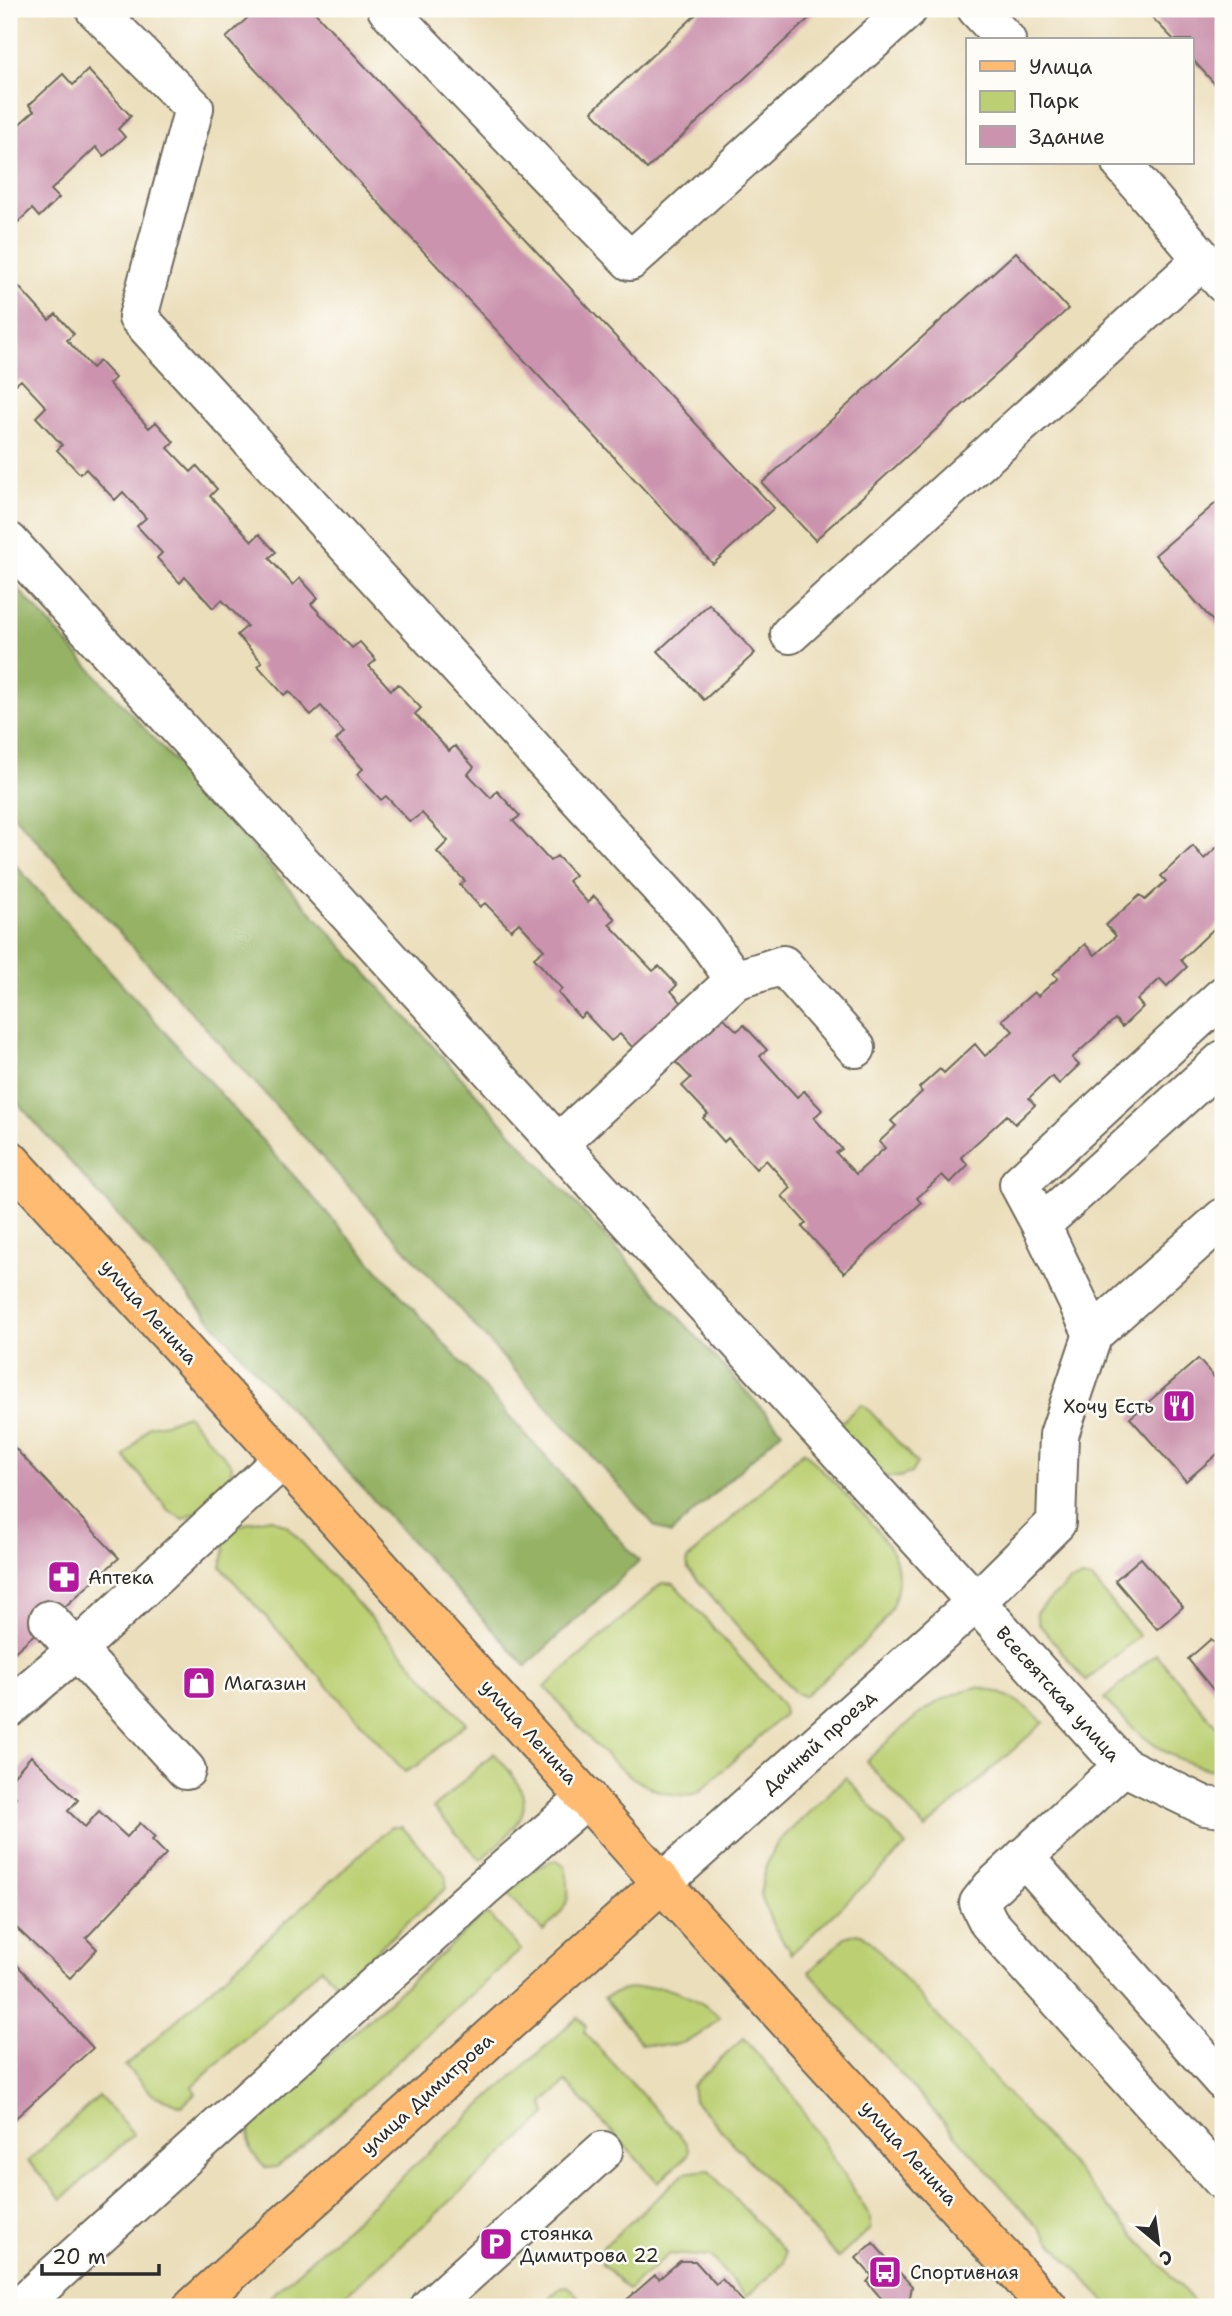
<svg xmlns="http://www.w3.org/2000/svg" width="1232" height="2316" font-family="'Shantell Sans',sans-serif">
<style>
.green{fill:#bcd073;stroke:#747e4f;stroke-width:2}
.forest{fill:#95b265;stroke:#606e48;stroke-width:2}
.building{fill:#cb93ad}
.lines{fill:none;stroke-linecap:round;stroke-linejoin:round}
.minor-casing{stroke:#6e6a5d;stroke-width:42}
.major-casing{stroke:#6e6a5d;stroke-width:42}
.minor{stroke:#fff;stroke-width:38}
.major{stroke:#ffbb71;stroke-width:38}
.labels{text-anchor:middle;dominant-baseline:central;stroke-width:5;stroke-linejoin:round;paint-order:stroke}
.street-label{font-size:19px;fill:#2b2b2b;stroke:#fdfcf7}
.poi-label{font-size:19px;fill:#2b2b2b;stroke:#fdfcf7;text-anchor:start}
</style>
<rect width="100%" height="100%" fill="#fdfcf7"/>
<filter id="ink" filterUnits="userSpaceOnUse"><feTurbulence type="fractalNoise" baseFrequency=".0143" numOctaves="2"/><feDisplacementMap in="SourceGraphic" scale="14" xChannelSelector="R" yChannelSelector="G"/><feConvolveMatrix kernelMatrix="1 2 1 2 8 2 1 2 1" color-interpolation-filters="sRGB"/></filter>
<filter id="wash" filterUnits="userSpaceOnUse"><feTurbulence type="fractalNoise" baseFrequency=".00686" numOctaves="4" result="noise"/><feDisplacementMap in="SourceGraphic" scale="28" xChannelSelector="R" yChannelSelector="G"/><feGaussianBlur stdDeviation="1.57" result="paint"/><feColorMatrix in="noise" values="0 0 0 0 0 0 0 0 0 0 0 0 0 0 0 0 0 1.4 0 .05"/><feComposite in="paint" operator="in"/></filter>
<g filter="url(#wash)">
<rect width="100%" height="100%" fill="#ebdebb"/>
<!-- green -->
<g class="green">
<path d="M861,1404l6,4 50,55 -6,10 -12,4h-13l-50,-50z"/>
<path d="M187,1415l45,50 -5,31 -44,23 -15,-9 -43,-53 24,-31 17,-3z"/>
<path d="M804,1451c22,24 85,84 92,111 6,24 -2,46 -17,65 -18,22 -53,49 -75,69l-9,-3 -107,-124 -1,-9z"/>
<path d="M271,1518l16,8 179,197 -48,42 -13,7 -184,-205 4,-19 -5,-7c15,-16 30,-20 51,-23z"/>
<path d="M1082,1578l10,1 47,57 -53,45 -47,-57 -3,-12 33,-30z"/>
<path d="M662,1583l12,1 108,120 2,10 -86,79c-62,16 -117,-66 -153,-106z"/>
<path d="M1156,1654l67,80v38c-56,-10 -81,-34 -119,-73z"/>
<path d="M977,1687c32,6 43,15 67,35l-119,107 -59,-68c37,-32 63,-64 111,-74z"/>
<path d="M494,1753c48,52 34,64 -13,107l-48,-52z"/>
<path d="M846,1777l60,69 -115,108 -19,-31 -12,-29 6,-28 11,-23z"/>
<path d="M391,1827h11l44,48v13l-108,97 -17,-17 -129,119 4,6 -14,13 -29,-11 -28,-29z"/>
<path d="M557,1860l8,6c8,34 3,42 -22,65l-36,-38c16,-14 29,-28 50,-33z"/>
<path d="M485,1914l5,2 31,34 -228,205 -17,12 -10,1c-15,-13 -20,-23 -15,-43z"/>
<path d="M857,1933l6,2 9,8 327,364h-89l-301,-335 36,-35z"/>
<path d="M661,1987c24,7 41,14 59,30 -26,26 -42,32 -78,27l-38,-46c19,-10 36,-11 57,-11z"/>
<path d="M578,2017l8,9 -2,6 102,110 3,8 -1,5 -30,27 -92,-100 -23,21 4,12 -215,192h-73z"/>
<path d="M744,2038l48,56 78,122v13l-32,29 -144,-158 -2,-14z"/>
<path d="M99,2096l35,38 -72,65 -34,-38z"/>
<path d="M708,2170l77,82 -1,11 -38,34 -35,-40 -42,-3 -41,36 -26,-26v-16l82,-75z"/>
<path d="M568,2286l20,21h-49l22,-20z"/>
</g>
<!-- forest -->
<g class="forest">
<path d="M9,579l773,852 -112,103 -15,-8 -646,-716z"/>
<path d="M9,858l630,703 -113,105 -249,-271 -268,-302z"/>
</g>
<g id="blocks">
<!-- building -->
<g class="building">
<path d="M257,9h55l462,499 -61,56 -487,-526z"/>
<path d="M702,9h117l-172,160 -55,-58z"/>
<path d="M1144,9h79v84l-31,-34v-19h-18z"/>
<path d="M88,70l43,46 -13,13 7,8 -21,19 -8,-9 -45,43 8,8 -20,19 -7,-8 -15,14 -8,-8v-92l2,-2 5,6 18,-16 -5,-6 34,-31 10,11z"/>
<path d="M1016,252l52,57 -253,231 -53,-57z"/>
<path d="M9,276l40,44 7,-6 18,20 -7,6 25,28 7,-7 16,17 -6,6 40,44 7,-6 18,20 -6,6 23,24 6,-6 20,23 -7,7 42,45 7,-7 17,18 -7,6 24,27 7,-7 18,20 -7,6 41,44 8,-6 16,18 -7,6 22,24 7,-6 23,24 -6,6 34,37 6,-5 19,21 -6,7 23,24 6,-7 23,25 -7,5 37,40 7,-5 18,19 -7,6 20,22 6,-7 21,23 -6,5 44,47 6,-5 18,19 -6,6 37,41 16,-14 13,13 7,-6 23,25 -7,6 37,41 7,-6 18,19 -8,8 28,31 -6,4 20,21 29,-26 -6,-6 17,-16 -5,-5 31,-29 -3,-4 21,-19 4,4 31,-29 10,12 28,-25 -11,-11 32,-28 4,4 20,-18 -5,-4 32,-30 10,11 21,-19 -10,-11 34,-30 5,5 21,-19 -5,-5 32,-30 11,13 19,-17v78l-42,40 6,7 -20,19 -7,-7 -23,21 6,7 -21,20 -7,-8 -43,39 7,7 -20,19 -7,-8 -23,22 6,7 -20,19 -8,-9 -46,42 7,8 -18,18 -8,-8 -25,23 4,5 -77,70 -42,-46 4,-4 -24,-27 9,-8 -25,-28 -10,9 -28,-31 -4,4 -21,-24 5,-4 -26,-28 9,-8 -18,-19 -38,-9 -15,-16 -9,7 -26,-28 -5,5 -22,-25 4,-4 -28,-31 10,-8 -25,-27 -8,7 -26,-27 -5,4 -20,-22 5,-4 -28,-29 11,-11 -26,-28 -12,9 -24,-26 -5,4 -24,-26 6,-5 -27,-29 8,-8 -23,-26 -10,9 -22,-24 -5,4 -26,-29 4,-4 -25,-27 10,-9 -25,-26 -9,8 -28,-31 -5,6 -23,-25 5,-5 -25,-27 9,-8 -23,-26 -8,8 -29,-31 -6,5 -23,-24 5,-5 -26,-28 10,-10 -25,-27 -10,8 -2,-2z"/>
<path d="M1223,497v126l-5,4 -63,-72z"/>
<path d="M709,604l46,49 -51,47 -46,-49z"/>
<path d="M1198,1359l25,28v62l-37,32 -56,-63z"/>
<path d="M9,1442l110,116 -110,99z"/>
<path d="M1141,1558l42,49 -26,22 -42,-49z"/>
<path d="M1211,1639l12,15v48l-35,-43z"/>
<path d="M31,1756l47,44 -10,11 17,16 14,-16 28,26 13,-14 15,14 -3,3 14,14 -80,84 11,11 -27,29 -61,-57v-117l7,-7 -7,-7v-9z"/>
<path d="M9,1956l84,92 -84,76z"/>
<path d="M873,2243l39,43 -2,11 -11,9h-11l-21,-24 5,-6 -16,-18z"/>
<path d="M680,2261h15l21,23 6,-5 26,28h-123l-3,-3 33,-29 4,4z"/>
</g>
</g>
</g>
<g filter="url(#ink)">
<use href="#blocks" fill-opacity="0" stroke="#6e6a5d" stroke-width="2"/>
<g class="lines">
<defs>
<g id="minor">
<path d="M95,9l99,99 -56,209 562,614 35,49"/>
<path d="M387,9l243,252 278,-252"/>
<path d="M977,9l29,31"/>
<path d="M1121,163l102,120"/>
<path d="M9,542l967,1060 147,164 82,40 18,2"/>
<path d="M790,634l412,-374"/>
<path d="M558,1144l177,-164 48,-15 73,83"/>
<path d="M1041,1225l-22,-41 204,-188"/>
<path d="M1093,1334l-52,-109 182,-165"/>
<path d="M49,1620l137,150"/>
<path d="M9,1708l67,-58 207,-191"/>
<path d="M1123,1766l-132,122 -12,15 10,20 234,258"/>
<path d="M1024,1857l199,224"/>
<path d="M662,1883l314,-281 80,-79 3,-88 34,-101 130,-116"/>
<path d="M19,2307l464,-419 104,-90"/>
<path d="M430,2307l173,-156"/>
</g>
<g id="major">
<path d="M9,1159l274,300 379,424 386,424"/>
<path d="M193,2307l469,-424"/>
</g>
</defs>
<!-- minor casing -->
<use href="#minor" class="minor-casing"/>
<!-- major casing -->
<use href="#major" class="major-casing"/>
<!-- minor -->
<use href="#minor" class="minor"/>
<!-- major -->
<use href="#major" class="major"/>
</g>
</g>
<!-- icons -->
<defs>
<symbol id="restaurant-square" viewBox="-11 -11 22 22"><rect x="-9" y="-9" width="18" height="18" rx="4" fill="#b5179e" stroke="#fdfcf7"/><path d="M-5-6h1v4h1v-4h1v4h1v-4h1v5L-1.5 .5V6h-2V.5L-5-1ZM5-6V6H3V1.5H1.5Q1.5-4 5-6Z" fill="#fff"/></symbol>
<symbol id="pharmacy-square" viewBox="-11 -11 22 22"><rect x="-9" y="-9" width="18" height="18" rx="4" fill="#b5179e" stroke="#fdfcf7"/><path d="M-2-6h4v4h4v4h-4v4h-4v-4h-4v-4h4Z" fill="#fff"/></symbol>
<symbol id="shop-square" viewBox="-11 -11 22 22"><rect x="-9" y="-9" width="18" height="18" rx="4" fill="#b5179e" stroke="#fdfcf7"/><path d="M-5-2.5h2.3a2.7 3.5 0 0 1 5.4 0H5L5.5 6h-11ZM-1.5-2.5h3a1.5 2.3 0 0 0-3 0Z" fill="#fff"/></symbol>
<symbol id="parking-square" viewBox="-11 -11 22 22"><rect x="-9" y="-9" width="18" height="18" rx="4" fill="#b5179e" stroke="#fdfcf7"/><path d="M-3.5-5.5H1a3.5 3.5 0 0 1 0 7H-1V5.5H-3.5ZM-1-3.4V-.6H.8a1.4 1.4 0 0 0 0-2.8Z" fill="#fff"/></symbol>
<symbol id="bus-square" viewBox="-11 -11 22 22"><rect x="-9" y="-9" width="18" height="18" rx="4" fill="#b5179e" stroke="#fdfcf7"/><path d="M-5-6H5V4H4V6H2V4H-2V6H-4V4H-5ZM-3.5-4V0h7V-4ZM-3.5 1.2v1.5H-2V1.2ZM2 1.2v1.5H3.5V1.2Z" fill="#fff"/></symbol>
</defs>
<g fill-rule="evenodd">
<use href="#restaurant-square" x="1160" y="1387" width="38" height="38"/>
<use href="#pharmacy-square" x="45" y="1558" width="38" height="38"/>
<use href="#shop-square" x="180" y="1664" width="38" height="38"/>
<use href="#parking-square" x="477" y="2225" width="38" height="38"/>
<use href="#bus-square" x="866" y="2253" width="38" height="38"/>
</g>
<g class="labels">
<!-- street labels -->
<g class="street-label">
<text transform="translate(149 1312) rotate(48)">улица Ленина</text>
<text transform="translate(1058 1694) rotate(48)">Всесвятская улица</text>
<text transform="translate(529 1732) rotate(48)">улица Ленина</text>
<text transform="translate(819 1742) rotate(-42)">Дачный проезд</text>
<text transform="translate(427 2094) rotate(-42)">улица Димитрова</text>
<text transform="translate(909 2153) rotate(48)">улица Ленина</text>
</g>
<!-- poi labels -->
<g class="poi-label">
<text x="1154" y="1406" text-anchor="end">Хочу Есть</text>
<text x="88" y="1577">Аптека</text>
<text x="224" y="1683">Магазин</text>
<text x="520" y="2233">стоянка<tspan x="520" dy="22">Димитрова 22</tspan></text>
<text x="910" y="2272">Спортивная</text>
</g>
</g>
<!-- margin -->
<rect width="1232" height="2316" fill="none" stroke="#fdfcf7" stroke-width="35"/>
<!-- legend -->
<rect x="966" y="38" width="228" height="126" fill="#fdfcf7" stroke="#a9a8a5" stroke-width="2"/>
<rect x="980" y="61" width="35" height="10" fill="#ffbb71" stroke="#a9a8a5" stroke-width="2"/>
<text x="1029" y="74" font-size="21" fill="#2b2b2b">Улица</text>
<rect x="980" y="91" width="35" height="21" fill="#bcd073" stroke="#a9a8a5" stroke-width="2"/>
<text x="1029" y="108" font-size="21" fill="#2b2b2b">Парк</text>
<rect x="980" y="126" width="35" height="21" fill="#cb93ad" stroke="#a9a8a5" stroke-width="2"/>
<text x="1029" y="144" font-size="21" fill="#2b2b2b">Здание</text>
<!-- north arrow -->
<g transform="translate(1158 2243) rotate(151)" stroke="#fdfcf7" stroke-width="5" paint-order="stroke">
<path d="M0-5L12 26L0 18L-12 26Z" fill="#2b2b2b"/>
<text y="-10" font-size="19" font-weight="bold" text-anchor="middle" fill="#2b2b2b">С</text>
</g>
<!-- scale -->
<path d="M42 2264v10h117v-10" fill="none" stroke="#2b2b2b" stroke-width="3.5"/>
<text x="52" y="2264" font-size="21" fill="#2b2b2b" stroke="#fdfcf7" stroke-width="5" paint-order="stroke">20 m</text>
</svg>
